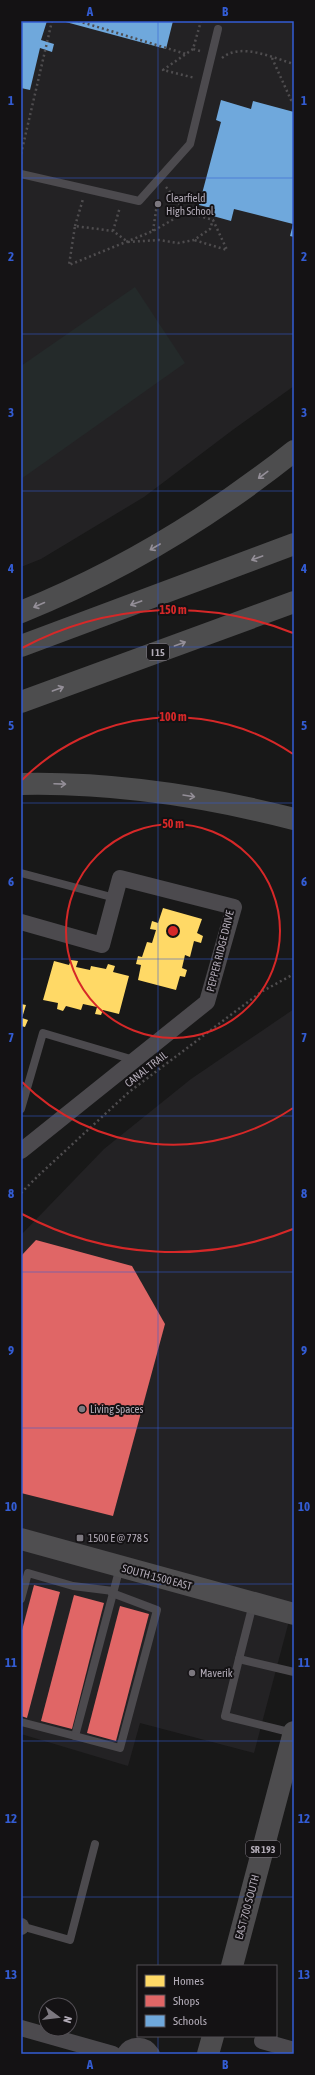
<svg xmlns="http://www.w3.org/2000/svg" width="315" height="2075" font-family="'Asap Condensed',sans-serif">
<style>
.built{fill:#232224}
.green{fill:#242a2a}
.homes{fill:#ffd966}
.shops{fill:#e06666}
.schools{fill:#6fa8dc}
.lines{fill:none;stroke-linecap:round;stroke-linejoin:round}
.path{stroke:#4f4d4f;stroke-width:2.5;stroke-dasharray:2 3;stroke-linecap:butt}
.lane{stroke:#4c4a4e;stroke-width:8}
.street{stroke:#4c4a4e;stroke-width:16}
.secondary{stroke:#4f4e50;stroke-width:22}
.primary{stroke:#4d4c4e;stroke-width:22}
.highway{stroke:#4d4d4e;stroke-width:22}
.oneway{stroke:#948f98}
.grid{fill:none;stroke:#335cd3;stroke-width:1;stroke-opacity:0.55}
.ring{fill:none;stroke:#d62828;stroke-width:2}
.poi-dot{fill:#7c787f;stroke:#141214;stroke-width:1.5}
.labels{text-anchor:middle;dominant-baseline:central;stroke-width:4;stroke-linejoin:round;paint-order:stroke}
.shield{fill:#141214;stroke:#837d86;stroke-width:1}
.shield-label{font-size:10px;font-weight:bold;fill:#b2abb7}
.poi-label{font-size:11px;fill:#b2abb7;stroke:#141214;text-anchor:start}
.street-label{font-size:11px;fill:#b2abb7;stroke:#141214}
.centre{fill:#d62828;stroke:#141214;stroke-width:2}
.ring-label{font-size:12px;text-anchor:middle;font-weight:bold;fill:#d62828;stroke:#141214;stroke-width:4;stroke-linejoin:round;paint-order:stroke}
.neatline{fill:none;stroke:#335cd3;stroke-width:1.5}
.grid-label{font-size:13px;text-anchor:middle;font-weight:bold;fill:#335cd3}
</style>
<rect width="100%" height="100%" fill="#181818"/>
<!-- built -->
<g class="built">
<path d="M21,21h273v365l-60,43 -90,68 -103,62 -20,8z"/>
<path d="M294,1009v593l-40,151 -114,-30 -12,43 -107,-32v-499l83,-86 87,-70z"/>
</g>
<!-- green -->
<path class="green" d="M135,287l50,76 -164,116v-113z"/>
<!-- homes -->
<g class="homes">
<path d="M163,908l39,11 -5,14 6,3 -2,7 -7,-2 -4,16 -5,-2 -3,13 5,2 -2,7 -5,-1 -4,14 -38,-10 3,-15 -5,-1 2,-8 4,1 5,-15 5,1 4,-13 -6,-1 2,-8 6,2z"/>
<path d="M71,960l7,1 -2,6 14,3 1,-4 15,3 2,-5 7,2 -2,6 16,4 -10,38 -16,-4 -2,5 -6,-1 2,-7 -14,-3 -2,6 -15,-4 -3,5 -6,-2 1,-6 -15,-3 11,-39 15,4z"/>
<path d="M21,1004l5,1 -4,13 6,2 -3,7 -4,-1z"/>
</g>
<!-- shops -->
<g class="shops">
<path d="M36,1240l96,26 33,58 -52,192 -92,-23v-237z"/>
<path d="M34,1585l26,7 -33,126 -6,-2v-82z"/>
<path d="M74,1595l30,8 -32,126 -31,-8z"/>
<path d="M120,1606l29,8 -33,127 -29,-8z"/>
</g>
<!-- schools -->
<g class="schools">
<path d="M21,21h26l-6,19 13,4 -2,8 -12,-4 -10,42 -9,-2z"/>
<path d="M62,21h111l-7,28z"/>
<path d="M221,100l30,9 2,-8 41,11v125l-4,-1 3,-12 -59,-15 -3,12 -18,-5 2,-7 -16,-4 22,-83 -5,-2z"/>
</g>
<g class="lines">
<!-- path -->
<g class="path">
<path d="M78,21l108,33"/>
<path d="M193,49l-30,21 32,8"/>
<path d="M200,51l-7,-2 8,-28"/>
<path d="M222,58c19,-16 51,0 72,6"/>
<path d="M272,58l19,42 3,1"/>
<path d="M21,154l31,-133"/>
<path d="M166,187l20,25 27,8 14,30 -33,-10"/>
<path d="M186,212l-33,19 -84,34 6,-39 38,5 15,11 31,-2 19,3 16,-3 16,-11 3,-9"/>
<path d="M75,226l8,-27"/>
<path d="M113,231l7,-24"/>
<path d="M153,231l5,-34"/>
<path d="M21,1193l18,-18 90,-83 132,-100 33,-18"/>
</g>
<!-- lane -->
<g class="lane">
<path d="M21,174l118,27 51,-57 28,-115"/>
<path d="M21,873l94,25"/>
<path d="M21,1109l22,-76 91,27"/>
<path d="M21,1599l7,-26 45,13 40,5"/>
<path d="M253,1604l-14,55 55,13"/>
<path d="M239,1659l-14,57 68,17"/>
<path d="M21,1722l54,14 45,-169"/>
<path d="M75,1736l45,12 37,-138 -45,-17"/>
<path d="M21,1926l49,14 25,-96"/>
</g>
<!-- street -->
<g class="street">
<path d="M21,922l81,23 18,-67 114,29 -27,95 -186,149"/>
<path d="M21,1927v-1"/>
<path d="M21,2028l92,26"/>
<path d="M262,2041l32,9"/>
<path d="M124,2054c7,-11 21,-11 28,0"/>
</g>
<!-- secondary -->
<path class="secondary" d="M21,1539l273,75"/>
<!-- primary -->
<g class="primary">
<path d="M232,1966l62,-234"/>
<path d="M208,2054l5,-18"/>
</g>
<!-- highway -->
<g class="highway">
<path d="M21,612c99,-40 190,-95 273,-161"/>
<path d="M21,646l273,-102"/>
<path d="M21,702l273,-100"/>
<path d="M21,784c93,-2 183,12 273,35"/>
</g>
</g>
<!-- one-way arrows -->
<defs><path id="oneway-shaft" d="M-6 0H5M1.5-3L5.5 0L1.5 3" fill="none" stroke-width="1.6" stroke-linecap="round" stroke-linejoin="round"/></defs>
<g class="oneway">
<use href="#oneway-shaft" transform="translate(263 475) rotate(143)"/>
<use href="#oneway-shaft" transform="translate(155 547) rotate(150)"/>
<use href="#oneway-shaft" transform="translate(257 558) rotate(160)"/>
<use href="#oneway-shaft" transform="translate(136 603) rotate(160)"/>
<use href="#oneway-shaft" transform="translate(39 605) rotate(156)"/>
<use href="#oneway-shaft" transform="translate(180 644) rotate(-20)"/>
<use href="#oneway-shaft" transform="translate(58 689) rotate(-20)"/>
<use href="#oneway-shaft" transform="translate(60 784) rotate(2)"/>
<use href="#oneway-shaft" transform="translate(189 796) rotate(9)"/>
</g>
<!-- grid -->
<path class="grid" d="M158,21v1945M21,178h273M21,334h273M21,491h273M21,647h273M21,803h273M21,959h273M21,1116h273M21,1272h273M21,1428h273M21,1584h273M21,1741h273M21,1897h273M158,2036v18"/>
<!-- distance rings -->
<g class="ring">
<circle cx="173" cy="931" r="107"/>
<path d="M293 1108A214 214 0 0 1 22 1082M22 780A214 214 0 0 1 293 754"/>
<path d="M293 1229A321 321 0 0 1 22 1214M22 648A321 321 0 0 1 293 633"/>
</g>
<!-- markers -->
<g class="poi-dot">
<circle cx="158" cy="204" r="4"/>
<circle cx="82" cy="1409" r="4"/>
<rect x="76" y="1534" width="8" height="8" rx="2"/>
<circle cx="192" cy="1673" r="4"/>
</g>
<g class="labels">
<!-- shield labels -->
<g class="shield">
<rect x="147" y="644" width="22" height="16" rx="3"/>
<rect x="246" y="1841" width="34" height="16" rx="3"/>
</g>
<g class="shield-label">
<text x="158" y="652">I 15</text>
<text x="263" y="1849">SR 193</text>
</g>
<!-- poi labels -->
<g class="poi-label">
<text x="166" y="198">Clearfield<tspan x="166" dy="13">High School</tspan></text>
<text x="90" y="1409">Living Spaces</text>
<text x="88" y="1538">1500 E @ 778 S</text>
<text x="200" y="1673">Maverik</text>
</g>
<!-- street labels -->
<g class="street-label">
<text transform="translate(220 951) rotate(-76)">PEPPER RIDGE DRIVE</text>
<text transform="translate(146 1069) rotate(-38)">CANAL TRAIL</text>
<text transform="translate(157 1577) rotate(15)">SOUTH 1500 EAST</text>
<text transform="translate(247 1907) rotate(-75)">EAST 700 SOUTH</text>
</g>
</g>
<circle cx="173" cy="931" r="6" class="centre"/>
<g class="ring-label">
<text x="173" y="614">150 m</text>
<text x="173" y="721">100 m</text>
<text x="173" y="828">50 m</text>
</g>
<!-- border -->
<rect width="315" height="2075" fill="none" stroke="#141214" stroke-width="44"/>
<!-- legend -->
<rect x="137" y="1965" width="140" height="72" fill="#141214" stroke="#534f55"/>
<rect x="145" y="1975" width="20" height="12" fill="#ffd966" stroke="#534f55"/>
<text x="173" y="1985" font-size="12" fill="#b2abb7">Homes</text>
<rect x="145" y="1995" width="20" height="12" fill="#e06666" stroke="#534f55"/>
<text x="173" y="2005" font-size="12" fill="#b2abb7">Shops</text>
<rect x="145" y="2015" width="20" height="12" fill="#6fa8dc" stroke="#534f55"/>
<text x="173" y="2025" font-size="12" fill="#b2abb7">Schools</text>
<!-- north arrow -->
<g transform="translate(58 2017) rotate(105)"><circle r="19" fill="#141214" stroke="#534f55"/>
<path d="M0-3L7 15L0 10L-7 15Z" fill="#7c787f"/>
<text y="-6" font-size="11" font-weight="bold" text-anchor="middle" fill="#b2abb7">N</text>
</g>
<rect x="22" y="22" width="271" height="2031" class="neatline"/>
<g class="grid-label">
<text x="90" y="16">A</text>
<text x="225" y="16">B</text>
<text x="11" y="105">1</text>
<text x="304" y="105">1</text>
<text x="11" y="261">2</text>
<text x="304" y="261">2</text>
<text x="11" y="417">3</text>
<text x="304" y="417">3</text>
<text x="11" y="573">4</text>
<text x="304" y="573">4</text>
<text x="11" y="730">5</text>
<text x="304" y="730">5</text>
<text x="11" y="886">6</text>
<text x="304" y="886">6</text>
<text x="11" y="1042">7</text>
<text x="304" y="1042">7</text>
<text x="11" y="1198">8</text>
<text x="304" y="1198">8</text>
<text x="11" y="1355">9</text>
<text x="304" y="1355">9</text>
<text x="11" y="1511">10</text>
<text x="304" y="1511">10</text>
<text x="11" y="1667">11</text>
<text x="304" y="1667">11</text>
<text x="11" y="1823">12</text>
<text x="304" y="1823">12</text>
<text x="11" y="1979">13</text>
<text x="304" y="1979">13</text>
<text x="90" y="2069">A</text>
<text x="225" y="2069">B</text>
</g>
</svg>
